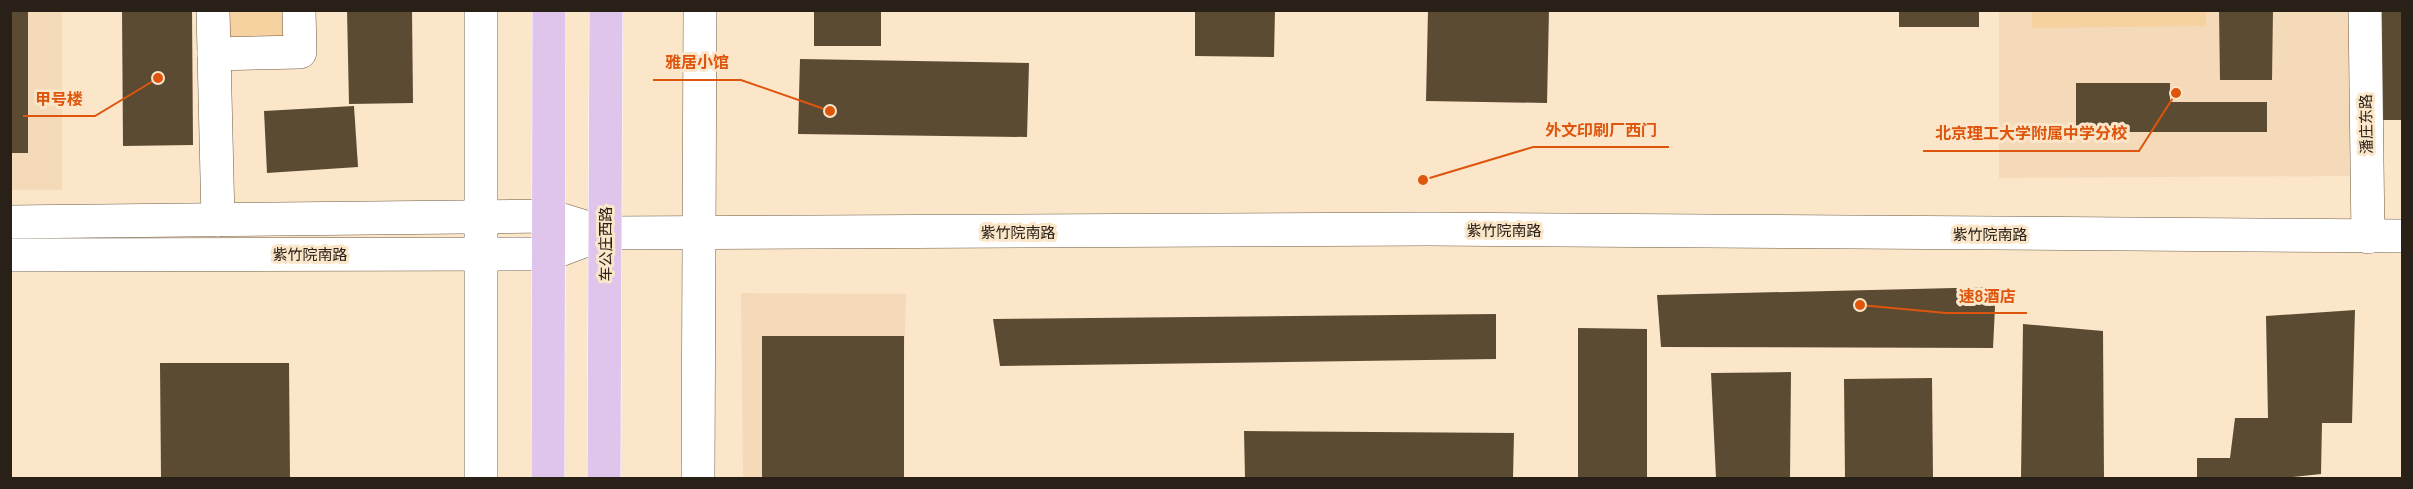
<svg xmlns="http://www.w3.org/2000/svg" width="2413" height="489" font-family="Quicksand,'Noto Sans SC',sans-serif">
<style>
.built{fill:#f4dab9}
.green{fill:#f6d2a0}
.building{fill:#5c4b33}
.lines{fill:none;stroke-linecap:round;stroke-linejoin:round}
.minor-casing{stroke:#6f5d44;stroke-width:34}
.major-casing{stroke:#fff;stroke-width:34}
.minor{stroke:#fff;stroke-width:33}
.major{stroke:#dfc5ec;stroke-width:33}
.labels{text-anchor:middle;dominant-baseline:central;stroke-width:6;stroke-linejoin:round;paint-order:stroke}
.street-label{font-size:15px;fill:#292117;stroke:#fbe6ca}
.leader{fill:none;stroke:#de560d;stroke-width:2}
.callout-dot{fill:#de560d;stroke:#fbe6ca;stroke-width:2}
.callout-label{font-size:16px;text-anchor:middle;font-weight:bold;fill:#de560d;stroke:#fbe6ca;stroke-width:6;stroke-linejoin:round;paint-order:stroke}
</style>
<rect width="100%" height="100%" fill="#fbe6ca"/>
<!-- built -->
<g class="built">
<path d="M10,11h52v179h-51z"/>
<path d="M1999,11h353l1,165 -354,2z"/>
<path d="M741,293l165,1 -5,184h-158z"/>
</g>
<!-- green -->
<g class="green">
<path d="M222,11h70v29l-70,2z"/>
<path d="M2032,11h174v15l-174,2z"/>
</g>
<!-- building -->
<g class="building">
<rect x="10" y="10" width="18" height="143"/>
<path d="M122,10h70l1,135 -70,1z"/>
<path d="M347,10h65l1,93 -64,1z"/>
<rect x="814" y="10" width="67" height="36"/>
<path d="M1195,10h80l-1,47 -79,-1z"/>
<path d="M1428,10h121l-2,93 -121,-2z"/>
<rect x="1899" y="10" width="80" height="17"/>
<path d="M2219,10h54l-1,70h-52z"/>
<path d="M2381,10h21v110h-23z"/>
<path d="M800,59l229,4 -2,74 -229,-3z"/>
<path d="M2076,83h94v19h97v30h-191z"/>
<path d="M354,106l4,61 -91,6 -3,-62z"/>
<path d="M1996,287l-3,61 -332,-1 -4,-52z"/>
<path d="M2355,310l-3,113h-30l-1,51 -38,4h-86v-20h33l5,-40h33l-2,-102z"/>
<path d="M1496,314v45l-496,7 -7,-47z"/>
<path d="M2023,324l80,7 1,147h-83z"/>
<path d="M1578,328l69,1v149h-69z"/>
<rect x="762" y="336" width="142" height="142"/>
<path d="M160,363h129l1,115h-129z"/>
<path d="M1791,372l-1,106h-74l-5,-105z"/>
<path d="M1932,378l1,100h-88l-1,-99z"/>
<path d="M1244,431l270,2 -1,45h-268z"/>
</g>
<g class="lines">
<defs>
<g id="minor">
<path d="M213,10l5,210"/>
<path d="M481,10v468"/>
<path d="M2365,10l3,227"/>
<path d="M214,54l86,-2 -1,-42"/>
<path d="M10,222l539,-6 56,17 823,-4 974,7"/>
<path d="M10,255l539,-1 56,-21"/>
<path d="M698,478l2,-468"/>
</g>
<g id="major">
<path d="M548,478l1,-468"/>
<path d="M604,478l2,-468"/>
</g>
</defs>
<!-- minor casing -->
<use href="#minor" class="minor-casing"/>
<!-- major casing -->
<use href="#major" class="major-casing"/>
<!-- minor -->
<use href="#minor" class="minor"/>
<!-- major -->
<use href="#major" class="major"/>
</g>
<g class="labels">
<!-- street labels -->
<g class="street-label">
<text transform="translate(2366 124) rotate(-91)">潘庄东路</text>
<text x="1504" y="230">紫竹院南路</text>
<text x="1018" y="232">紫竹院南路</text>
<text x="1990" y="234">紫竹院南路</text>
<text transform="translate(605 244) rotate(-90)">车公庄西路</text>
<text x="310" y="254">紫竹院南路</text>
</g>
</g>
<!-- callouts -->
<path class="leader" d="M830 111L741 80H653M158 78L95 116H23M1423 180L1533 147H1669M2176 93L2139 151H1923M1860 305L1946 313H2027"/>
<g class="callout-dot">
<circle cx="830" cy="111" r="6"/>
<circle cx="158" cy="78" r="6"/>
<circle cx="1423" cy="180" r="6"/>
<circle cx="2176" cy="93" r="6"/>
<circle cx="1860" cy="305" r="6"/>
</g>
<g class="callout-label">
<text x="697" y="68">雅居小馆</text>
<text x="59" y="105">甲号楼</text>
<text x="1601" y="136">外文印刷厂西门</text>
<text x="2031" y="139">北京理工大学附属中学分校</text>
<text x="1987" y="302">速8酒店</text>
</g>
<!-- border -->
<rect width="2413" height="489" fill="none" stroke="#292117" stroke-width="24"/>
</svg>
